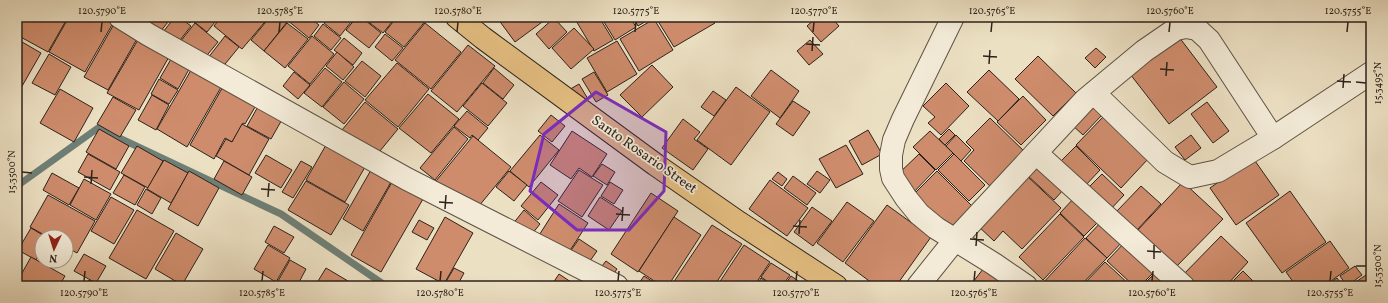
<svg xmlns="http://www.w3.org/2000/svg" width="1388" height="303" font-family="Vollkorn,serif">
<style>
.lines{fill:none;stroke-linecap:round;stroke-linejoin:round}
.stream{stroke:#6e7f76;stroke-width:7}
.building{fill:#ce8c6c;stroke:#2d221b}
.minor-casing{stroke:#5d5245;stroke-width:24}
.major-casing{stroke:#2d221b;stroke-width:24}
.minor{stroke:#f3ebd8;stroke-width:22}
.major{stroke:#e6c082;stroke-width:22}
.marked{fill:#7b2cbf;fill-opacity:0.2;stroke:#7b2cbf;stroke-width:3;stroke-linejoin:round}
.ticks{fill:none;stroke:#2d221b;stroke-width:1.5}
.labels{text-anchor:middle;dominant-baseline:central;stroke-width:3.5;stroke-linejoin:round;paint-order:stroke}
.street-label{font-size:14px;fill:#2d221b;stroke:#f3ebd8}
.neatline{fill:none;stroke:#2d221b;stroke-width:1.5}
.ticks-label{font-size:10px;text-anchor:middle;fill:#2d221b}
</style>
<rect width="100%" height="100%" fill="#ece0c3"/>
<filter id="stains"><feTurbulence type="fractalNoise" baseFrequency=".005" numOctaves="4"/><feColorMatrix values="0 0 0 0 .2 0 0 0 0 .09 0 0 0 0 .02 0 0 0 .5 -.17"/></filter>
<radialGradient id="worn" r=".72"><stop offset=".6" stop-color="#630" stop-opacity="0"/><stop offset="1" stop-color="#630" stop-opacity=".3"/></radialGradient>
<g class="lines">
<!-- stream -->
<path class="stream" d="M17,186l81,-58 183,86 105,72"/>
</g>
<!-- building -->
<g class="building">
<path d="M17,17h51l-20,35 -31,-17z"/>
<path d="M69,17h33l11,6 -28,49 -36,-20z"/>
<path d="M141,17h31l-12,15z"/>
<path d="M175,17h4l12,9 -14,18 -14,-12z"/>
<path d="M182,17h13l-5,6z"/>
<path d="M197,17h22l-12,15 -14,-11z"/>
<path d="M221,17h48l-27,32 -28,-23z"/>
<path d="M270,17h11l6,5 -23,29 -13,-11z"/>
<path d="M290,17h19l10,8 -10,13 -22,-18z"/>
<path d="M328,17h27l-15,19 -16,-13z"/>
<path d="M357,17h4l20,16 -12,15 -23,-18z"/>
<path d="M362,17h34l-13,16z"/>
<path d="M397,17h28l2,2 -23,28 -19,-15z"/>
<path d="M501,17h48l-34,25 -17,-23z"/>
<path d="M579,17h20l14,23 -19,11 -19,-32z"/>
<path d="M601,17h29l6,10 -21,13z"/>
<path d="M633,17h20l-15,9z"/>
<path d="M658,17h53l4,6 -41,24 -18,-29z"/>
<path d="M817,17h14l8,9 -18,16 -14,-16z"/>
<path d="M848,17h11l-6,5z"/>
<path d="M554,18l13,14 -18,17 -13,-15z"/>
<path d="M654,19l19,31 -34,21 -19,-32z"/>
<path d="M195,23l23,19 -15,18 -23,-18z"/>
<path d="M287,23l21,16 -23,29 -21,-17z"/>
<path d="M425,23l36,29 -30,37 -36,-29z"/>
<path d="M114,24l24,13 -30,53 -24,-13z"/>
<path d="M323,24l18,14 -10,12 -17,-14z"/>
<path d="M574,28l20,21 -23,20 -19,-21z"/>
<path d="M385,34l18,14 -11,13 -17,-14z"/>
<path d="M225,36l14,11 -18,22 -13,-11z"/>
<path d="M312,36l22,18 -24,30 -22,-18z"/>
<path d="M1179,37l38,50 -48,37 -39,-50z"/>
<path d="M139,38l31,17 -31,55 -32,-17z"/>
<path d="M344,38l18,15 -9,12 -19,-15z"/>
<path d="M17,39l24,14 -24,42z"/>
<path d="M810,40l13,14 -14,11 -12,-14z"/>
<path d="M617,41l20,33 -30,18 -20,-34z"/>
<path d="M468,45l27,21 -38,46 -26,-21z"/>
<path d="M1096,48l10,9 -11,11 -10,-10z"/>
<path d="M337,52l17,15 -11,13 -17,-14z"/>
<path d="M49,54l22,13 -16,28 -23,-12z"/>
<path d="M174,54l18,10 -14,25 -18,-11z"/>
<path d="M1038,56l38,37 -23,23 -38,-37z"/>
<path d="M362,61l19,15 -16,21 -20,-16z"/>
<path d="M397,63l32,26 -31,38 -33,-27z"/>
<path d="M194,65l30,17 -37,65 -30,-18z"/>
<path d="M652,65l21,22 -31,30 -22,-22z"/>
<path d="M325,68l17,14 -20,25 -18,-14z"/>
<path d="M494,68l20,17 -11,14 -20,-16z"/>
<path d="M771,70l28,21 -19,27 -29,-22z"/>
<path d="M989,70l30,29 -21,22 -31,-29z"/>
<path d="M294,72l16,13 -12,14 -15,-13z"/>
<path d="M594,72l14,23 -12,7 -14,-23z"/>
<path d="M159,79l19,11 -9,14 -18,-10z"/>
<path d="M344,82l20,17 -20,25 -21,-17z"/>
<path d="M225,83l33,19 -13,22 -2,-1 -11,19 -7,-4 -11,21 -24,-14z"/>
<path d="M482,83l25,20 -19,23 -25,-20z"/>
<path d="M946,83l23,23 -28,29 -13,-12 7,-6 -12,-11z"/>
<path d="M579,84l9,15 -12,7 -9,-15z"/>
<path d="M736,87l34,25 -39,53 -34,-25z"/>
<path d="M60,89l33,19 -19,34 -34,-19z"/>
<path d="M713,91l13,9 -12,16 -13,-9z"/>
<path d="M428,94l31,25 -28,34 -32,-25z"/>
<path d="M152,95l17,10 -13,25 -18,-10z"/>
<path d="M1023,96l23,24 -25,25 -24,-23z"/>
<path d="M113,97l23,13 -16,27 -23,-13z"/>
<path d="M793,101l17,11 -17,24 -17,-12z"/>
<path d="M365,102l33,27 -23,28 -33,-27z"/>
<path d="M1207,102l22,29 -16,12 -22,-29z"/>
<path d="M260,103l24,13 -13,23 -24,-13z"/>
<path d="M1090,104l12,11 -19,20 -12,-11z"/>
<path d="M467,111l21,17 -10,12 -6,-5 -2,3 -16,-12z"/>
<path d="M551,115l14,11 -13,16 -14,-11z"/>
<path d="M1103,117l45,42 -27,29 -45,-43z"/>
<path d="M990,118l38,37 -34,35 -30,-29 10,-11 -8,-8z"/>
<path d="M683,119l17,13 -6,7 14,10 -15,21 -31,-22z"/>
<path d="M242,124l27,15 -20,36 -33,-19 10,-17 6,3z"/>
<path d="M454,127l14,12 -33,41 -15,-12z"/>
<path d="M99,129l30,17 -13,23 -30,-17z"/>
<path d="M949,129l6,6 -10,10 -6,-6z"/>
<path d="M868,130l14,24 -20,11 -13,-24z"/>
<path d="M572,131l35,23 -15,23 -13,-9 -8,11 -21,-14z"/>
<path d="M930,131l23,22 -17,17 -23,-23z"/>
<path d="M540,135l19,15 -30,37 -19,-16z"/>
<path d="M956,135l15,15 -10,11 -15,-15z"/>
<path d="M1191,135l10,13 -16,12 -10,-13z"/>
<path d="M473,136l38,31 -37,45 -38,-31z"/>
<path d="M326,145l39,22 -20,35 -39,-22z"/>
<path d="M846,145l17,29 -27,14 -17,-29z"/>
<path d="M137,146l26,15 -15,27 -27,-15z"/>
<path d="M1076,146l24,24 -16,17 -25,-24z"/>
<path d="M88,154l32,18 -10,18 -32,-18z"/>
<path d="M919,154l16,16 -24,25 -17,-17z"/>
<path d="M954,154l31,31 -16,16 -31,-31z"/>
<path d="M266,155l26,15 -11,18 -26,-15z"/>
<path d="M1253,158l26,37 -43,30 -26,-37z"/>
<path d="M164,160l24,13 -17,30 -24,-14z"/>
<path d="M224,161l28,16 -10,18 -28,-16z"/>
<path d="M301,161l11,6 -19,31 -11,-6z"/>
<path d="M1038,163l27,25 -11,12 -27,-25z"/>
<path d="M602,164l13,8 -8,13 -14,-9z"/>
<path d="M371,170l20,12 -28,49 -20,-12z"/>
<path d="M579,170l24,15 -21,32 -24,-16z"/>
<path d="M189,171l30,17 -21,38 -30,-17z"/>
<path d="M509,171l18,14 -13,16 -18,-14z"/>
<path d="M817,171l13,9 -10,13 -13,-9z"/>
<path d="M937,171l35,35 -26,26 -35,-35z"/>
<path d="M778,172l9,7 -5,7 -10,-7z"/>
<path d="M52,173l27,15 -10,17 -26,-15z"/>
<path d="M1102,174l22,21 -15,16 -23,-21z"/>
<path d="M124,175l21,12 -10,18 -22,-12z"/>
<path d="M1026,175l35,33 -39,41 -19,-18 -9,10 -17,-16z"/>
<path d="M793,176l23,17 -9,12 -23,-17z"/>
<path d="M84,179l27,15 -15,26 -26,-15z"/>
<path d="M770,180l38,28 -21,28 -38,-27z"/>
<path d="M306,181l43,24 -18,30 -43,-25z"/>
<path d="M392,182l31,17 -42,73 -30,-17z"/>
<path d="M541,182l17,13 -20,25 -17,-14z"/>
<path d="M610,182l13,8 -9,14 -13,-8z"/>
<path d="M1183,182l40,37 -50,51 -38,-37z"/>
<path d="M1141,186l20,18 -24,26 -20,-19z"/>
<path d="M146,189l15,9 -9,16 -15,-9z"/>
<path d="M1290,191l36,51 -44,31 -36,-50z"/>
<path d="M651,193l27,18 -40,61 -27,-18z"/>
<path d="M48,195l47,26 -18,32 -11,-6v-10h-18l-18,-10z"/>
<path d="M1076,196l25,23 -17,17 -24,-23z"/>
<path d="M111,197l23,13 -20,34 -23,-13z"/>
<path d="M600,197l22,14 -13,19 -21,-14z"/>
<path d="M847,202l27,19 -31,41 -26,-19z"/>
<path d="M559,204l29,19 -23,35 -29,-18z"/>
<path d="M887,205l44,32 -35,49h-20l-31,-23z"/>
<path d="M812,207l20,14 -19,25 -19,-14z"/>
<path d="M137,210l37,21 -28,48 -37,-21z"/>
<path d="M524,210l16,14 -12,15 -16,-14z"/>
<path d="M1060,214l24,23 -41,43 -24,-23z"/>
<path d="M445,217l28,16 -29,51 -28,-15z"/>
<path d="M674,217l27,18 -33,51h-6l-23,-15z"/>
<path d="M1104,219l21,20 -18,19 -21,-20z"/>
<path d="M419,220l15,8 -7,12 -15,-8z"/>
<path d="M712,225l30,19 -28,42h-43z"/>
<path d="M274,226l20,11 -10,16 -19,-11z"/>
<path d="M31,228l15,9h-4v12l-6,11 -18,-10z"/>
<path d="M176,233l27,16 -21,36 -27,-16z"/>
<path d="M1221,236l27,26 -22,24h-38l-8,-8z"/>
<path d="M1085,238l22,20 -27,28h-36l-2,-2z"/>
<path d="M579,239l18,12 -12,17 -18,-12z"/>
<path d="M1127,240l30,29 -17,17h-6l-27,-25z"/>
<path d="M1330,241l19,27 -25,18h-28l-10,-14z"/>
<path d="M268,245l22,13 -14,24 -22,-13z"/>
<path d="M744,245l26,17 -16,24h-37z"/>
<path d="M84,254l22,12 -10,17 -22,-12z"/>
<path d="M31,257l34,19 -6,10h-42v-4z"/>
<path d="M290,260l16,9 -9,17h-11l-8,-5z"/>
<path d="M606,261l11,8 -7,10 -12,-8z"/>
<path d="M1105,262l26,24h-49z"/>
<path d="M771,263l19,12 -8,11h-8l-13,-9z"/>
<path d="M1355,266l7,9 -15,11 -7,-10z"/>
<path d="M326,268l22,13 -3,5h-30z"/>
<path d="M454,268l10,5 -7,13h-12l-1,-1z"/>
<path d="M983,269l24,17h-37z"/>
<path d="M1158,270l17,16h-33z"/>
<path d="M1243,271l15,15h-30z"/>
<path d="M559,274l18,12h-26z"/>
<path d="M1366,275l5,7v4h-21z"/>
<path d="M644,276l16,10h-23z"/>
<path d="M791,276l15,10h-22z"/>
<path d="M761,278l11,8h-16z"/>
<path d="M1337,278l6,8h-17z"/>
<path d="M89,280l11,6h-15z"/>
</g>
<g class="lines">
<defs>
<g id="minor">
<path d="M120,17l29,18 258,144 210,107"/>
<path d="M953,17l-50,102 -9,21 -3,15v14l2,9 13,20 13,16 17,14 58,36 32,22"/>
<path d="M1094,93l71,69 25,15 28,-6 55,-33 98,-65"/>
<path d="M1036,153l147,133"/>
<path d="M918,286l36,-45 131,-141 59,-49 32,-22 10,-2 11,2 12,11 64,98"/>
</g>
<path id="major" d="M457,17l26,21 173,127 82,57 98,64"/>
</defs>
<!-- minor casing -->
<use href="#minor" class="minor-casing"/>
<!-- major casing -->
<use href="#major" class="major-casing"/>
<!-- minor -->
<use href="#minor" class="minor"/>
<!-- major -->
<use href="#major" class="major"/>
</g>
<!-- marked area -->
<path class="marked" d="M596,92l70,40 -2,59 -35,39h-52l-47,-39 14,-57z"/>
<!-- ticks -->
<path class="ticks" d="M101,32l1,-10M279,32l1,-10M457,32l1,-10M635,32l1,-10M813,32l1,-10M991,32l1,-10M1169,32l1,-10M1347,32l1,-10M806,44l14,1M812,51l1,-14M983,56l14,1M989,64l1,-14M1160,69l14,1M1166,76l1,-14M1337,81l14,1M1356,82l10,1M1343,88l1,-14M22,172l10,1M84,177l14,1M91,184l1,-14M261,189l14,1M268,197l1,-14M439,202l14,1M445,209l1,-14M616,214l14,1M622,221l1,-14M793,226l14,1M799,234l1,-14M970,239l14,1M976,246l1,-14M1147,251l14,1M1154,259v-14M1356,266h10M84,281l1,-10M262,281l1,-10M440,281l1,-10M618,281l1,-10M796,281l1,-10M974,281l1,-10M1152,281l1,-10M1330,281l1,-10"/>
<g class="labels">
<!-- street labels -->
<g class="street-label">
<text transform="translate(644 155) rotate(35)">Santo Rosario Street</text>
</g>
</g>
<!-- margin -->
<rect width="1388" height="303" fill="none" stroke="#ece0c3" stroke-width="44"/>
<!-- north arrow -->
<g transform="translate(54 249) rotate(184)"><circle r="19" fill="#f3ebd8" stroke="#a49b8c"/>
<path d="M0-3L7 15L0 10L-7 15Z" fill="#8f2418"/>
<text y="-6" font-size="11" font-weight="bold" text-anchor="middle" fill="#2d221b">N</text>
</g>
<rect x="22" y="22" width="1344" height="259" class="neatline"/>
<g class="ticks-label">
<text x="102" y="14">120.5790°E</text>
<text x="280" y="14">120.5785°E</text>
<text x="458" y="14">120.5780°E</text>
<text x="636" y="14">120.5775°E</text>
<text x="814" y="14">120.5770°E</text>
<text x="992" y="14">120.5765°E</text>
<text x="1170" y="14">120.5760°E</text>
<text x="1348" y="14">120.5755°E</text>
<text transform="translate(1377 83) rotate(-90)" y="4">15.3495°N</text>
<text transform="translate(11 172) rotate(-90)" y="4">15.3500°N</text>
<text transform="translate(1377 266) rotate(-90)" y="4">15.3500°N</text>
<text x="84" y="296">120.5790°E</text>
<text x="262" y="296">120.5785°E</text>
<text x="440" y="296">120.5780°E</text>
<text x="618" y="296">120.5775°E</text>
<text x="796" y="296">120.5770°E</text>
<text x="974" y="296">120.5765°E</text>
<text x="1152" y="296">120.5760°E</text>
<text x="1330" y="296">120.5755°E</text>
</g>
<rect width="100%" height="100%" filter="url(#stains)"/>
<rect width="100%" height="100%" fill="url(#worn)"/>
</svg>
